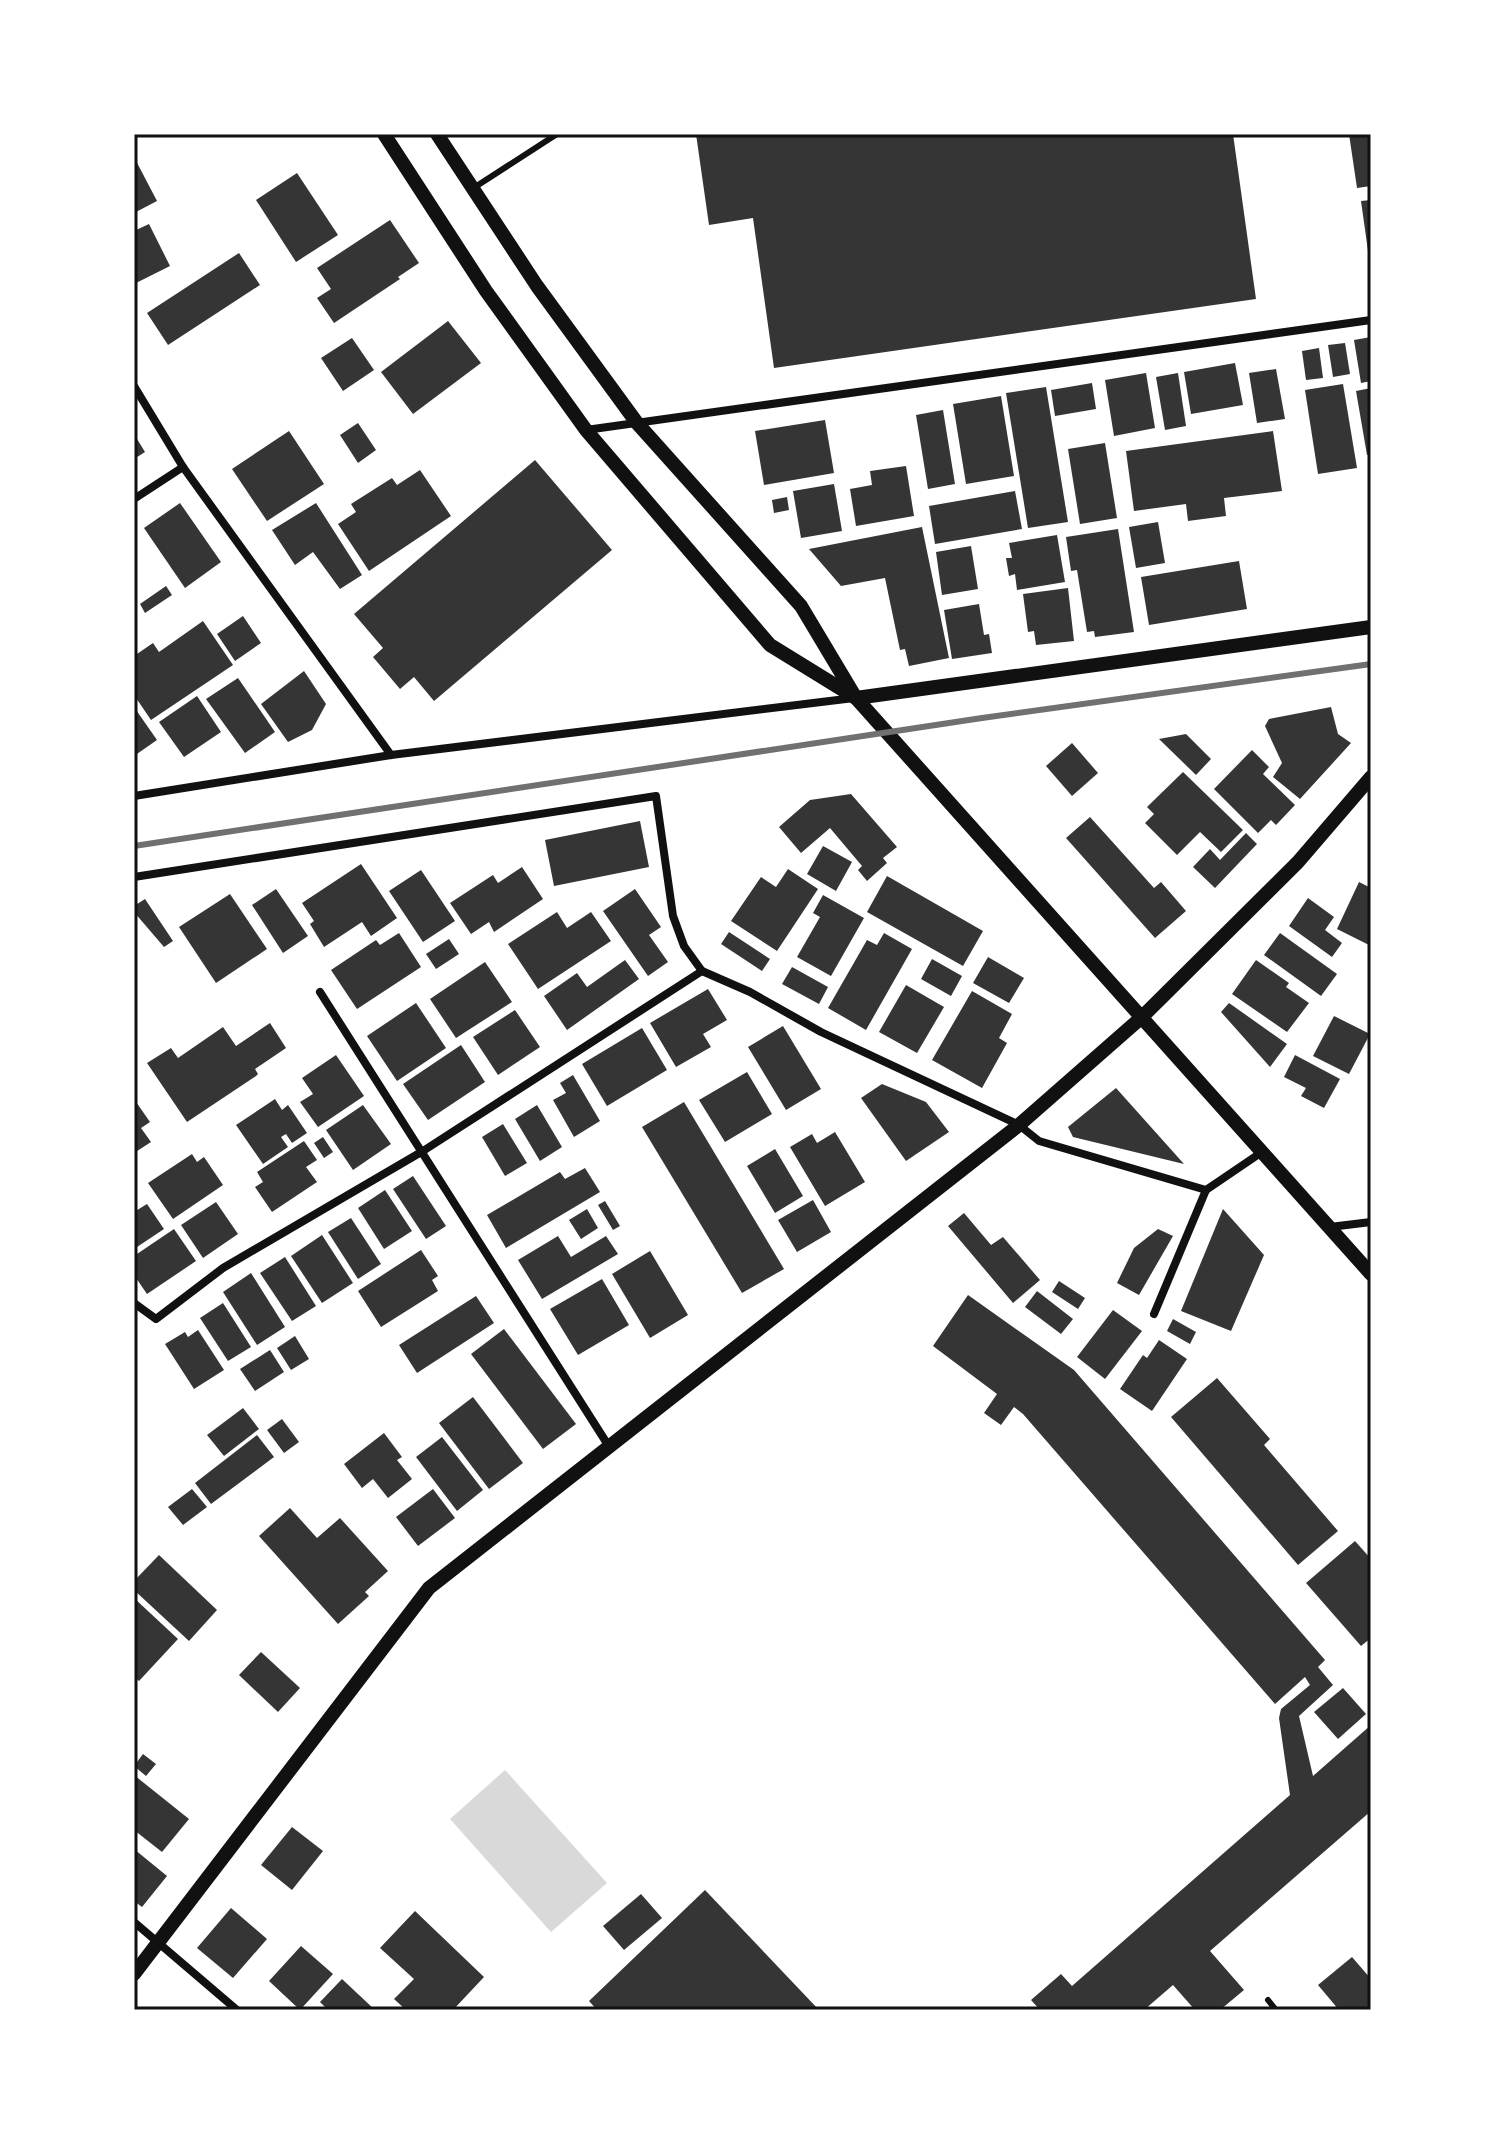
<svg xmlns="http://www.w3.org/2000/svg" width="1505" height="2144" font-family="Inter,sans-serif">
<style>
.water{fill:#d9d9d9}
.building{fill:#353535}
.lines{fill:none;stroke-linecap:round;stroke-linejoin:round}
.service{stroke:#111;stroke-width:6}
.minor{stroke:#111;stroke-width:8}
.tertiary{stroke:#111;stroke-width:14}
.rail{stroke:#707070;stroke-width:6}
.neatline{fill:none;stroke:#111;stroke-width:3}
</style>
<rect width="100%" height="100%" fill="#fff"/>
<!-- water -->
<path class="water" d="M505,1770l102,113 -56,49 -101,-113z"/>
<!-- building -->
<g class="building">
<path d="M696,134h537l23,165 -482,69 -21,-150 -44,7z"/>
<path d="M1349,134h22v52l-14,2z"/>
<path d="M134,157l23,44 -23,12z"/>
<path d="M297,173l41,62 -42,27 -40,-62z"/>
<path d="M1371,200v58h-2l-8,-57z"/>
<path d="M390,220l29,43 -21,14 2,2 -66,44 -17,-25 14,-9 -14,-21z"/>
<path d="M149,224l21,42 -36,18v-53z"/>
<path d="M239,253l21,32 -92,60 -21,-32z"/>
<path d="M448,321l33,42 -68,51 -32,-42z"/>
<path d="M1371,337v44l-10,2 -7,-43z"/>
<path d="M352,338l22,32 -31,21 -22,-33z"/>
<path d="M1345,343l5,31 -17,3 -5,-32z"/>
<path d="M1319,348l4,30 -17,2 -4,-29z"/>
<path d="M1235,363l8,42 -52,9 -7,-42z"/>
<path d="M1276,369l9,50 -28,4 -8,-50z"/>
<path d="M1146,373l9,55 -41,8 -9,-56z"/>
<path d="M1178,373l8,53 -21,4 -9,-53z"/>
<path d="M1092,383l4,26 -41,7 -4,-26z"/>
<path d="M1343,384l14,84 -39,6 -13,-84z"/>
<path d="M1046,387l22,135 -40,6 -22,-135z"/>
<path d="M1371,388v66l-4,1 -11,-64z"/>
<path d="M1001,396l13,80 -48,8 -13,-80z"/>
<path d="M943,410l12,74 -27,5 -12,-74z"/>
<path d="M825,420l9,53 -70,12 -9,-54z"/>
<path d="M358,423l18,27 -18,13 -18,-28z"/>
<path d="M289,431l35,53 -57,37 -35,-52z"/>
<path d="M1273,431l9,60 -58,7 2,18 -38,5 -2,-17 -52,7 -8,-60z"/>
<path d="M134,434l11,18 -11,7z"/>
<path d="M1105,443l12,75 -37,6 -12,-75z"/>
<path d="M535,460l77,90 -178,151 -20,-24 -14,12 -27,-32 10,-9 -29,-34z"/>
<path d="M906,466l8,50 -58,10 -6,-37 22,-4 -2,-14z"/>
<path d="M420,470l31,46 -82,55 -31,-47 18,-12 -5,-8 41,-26 5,7z"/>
<path d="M834,484l8,47 -41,7 -8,-47z"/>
<path d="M1015,491l7,38 -87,15 -6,-38z"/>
<path d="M787,497l2,13 -15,3 -2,-13z"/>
<path d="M180,503l41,59 -36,26 -41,-60z"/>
<path d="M316,503l46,72 -22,14 -27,-37 -18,13 -23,-35z"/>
<path d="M1158,522l7,41 -29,5 -7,-41z"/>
<path d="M922,527l27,131 -40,8 -4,-17 -5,1 -15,-72 -44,8 -32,-37z"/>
<path d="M1118,529l16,103 -39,5 -1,-6 -7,1 -10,-62 -6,1 -5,-34z"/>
<path d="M1057,535l8,47 -48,8 -2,-16 -6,2 -3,-18h6l-3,-15z"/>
<path d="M971,546l7,43 -36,6 -6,-43z"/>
<path d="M1239,561l8,48 -98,16 -8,-48z"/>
<path d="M166,586l6,9 -27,18 -5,-9z"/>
<path d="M1068,588l6,53 -38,4 -2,-14 -6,1 -5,-38z"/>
<path d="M979,604l5,31 5,-1 3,19 -40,6 -8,-49z"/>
<path d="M243,616l18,27 -26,18 -18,-27z"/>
<path d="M203,621l30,44 -82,55 -17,-25v-39l19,-13 6,9z"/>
<path d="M304,671l22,33 -14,26 -24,12 -27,-38z"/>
<path d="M238,678l37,54 -30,21 -39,-54z"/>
<path d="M197,696l24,36 -37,25 -25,-35z"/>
<path d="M134,707l23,33 -23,16z"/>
<path d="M1331,707l7,27 13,9 -51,56 -27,-22 9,-14 -17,-37 4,-7z"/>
<path d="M1186,734l25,25 -15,16 -37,-36z"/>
<path d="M1072,743l26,30 -26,23 -26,-30z"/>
<path d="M1252,750l17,17 -6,7 32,31 -19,20 -5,-5 -13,13 -44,-44z"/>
<path d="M1183,772l60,58 -22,22 -21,-20 -23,23 -32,-32 9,-9 -7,-7z"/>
<path d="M851,794l46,53 -14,11 4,5 -20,18 -9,-11 4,-4 -32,-38 -29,25 -22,-26 31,-27z"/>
<path d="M1090,817l64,71 7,-6 25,29 -31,27 -89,-100z"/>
<path d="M640,821l9,46 -95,19 -9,-46z"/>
<path d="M1246,833l11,11 -42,44 -22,-21 17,-18 10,11z"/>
<path d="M823,846l29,16 -16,29 -29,-17z"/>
<path d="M361,864l36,54 -26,18 -9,-14 -38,25 -14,-23 4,-3 -12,-18z"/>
<path d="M522,867l21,32 -49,33 -5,-10 -18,12 -21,-31 43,-28 5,8z"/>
<path d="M788,869l30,20 -41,62 -46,-30 30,-44 15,10z"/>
<path d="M421,870l34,51 -32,21 -34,-51z"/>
<path d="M887,876l96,55 -20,35 -96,-54z"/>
<path d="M1359,882l12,6v58l-34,-17z"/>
<path d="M276,889l32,47 -25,17 -31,-48z"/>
<path d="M635,889l26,38 -12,8 19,27 -20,14 -45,-65z"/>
<path d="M230,894l37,55 -51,34 -37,-56z"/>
<path d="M823,895l41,23 -33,58 -34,-19 23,-40 -7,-4z"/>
<path d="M1308,898l26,19 -9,13 17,13 -10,14 -43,-31z"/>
<path d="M145,899l28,42 -9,6 -30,-35v-6z"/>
<path d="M557,912l10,16 24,-16 20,29 -73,48 -30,-45z"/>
<path d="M729,932l41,27 -8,12 -41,-27z"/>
<path d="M399,933l22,34 -64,42 -26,-39 45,-30 4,5z"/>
<path d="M884,933l28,16 -46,81 -38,-22 39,-68 10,5z"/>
<path d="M1280,933l57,41 -16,22 -57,-41z"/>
<path d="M449,939l10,15 -23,15 -10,-15z"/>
<path d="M988,957l36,21 -15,25 -36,-20z"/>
<path d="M932,959l30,17 -11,20 -30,-17z"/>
<path d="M625,960l14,19 -72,51 -23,-34 33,-23 10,14z"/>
<path d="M1256,960l33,23 -3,4 23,16 -22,29 -55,-38z"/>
<path d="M485,962l27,40 -56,36 -26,-39z"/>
<path d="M792,967l36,20 -9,17 -37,-20z"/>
<path d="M906,985l38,22 -27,46 -38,-21z"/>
<path d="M708,989l19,31 -24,14 8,13 -35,20 -26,-44z"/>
<path d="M972,991l40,23 -13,24 8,5 -25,45 -50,-28z"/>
<path d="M416,1003l30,45 -49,33 -30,-45z"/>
<path d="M1229,1003l58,41 -17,23 -49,-55z"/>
<path d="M515,1010l25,37 -42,28 -25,-38z"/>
<path d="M1334,1016l36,18 -21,40 -36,-18z"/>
<path d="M270,1023l16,25 -31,21 3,5 -2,2 -69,46 -40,-59 24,-15 7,10 45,-31 13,19z"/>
<path d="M783,1026l38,63 -35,21 -38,-63z"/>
<path d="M642,1028l25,42 -60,36 -25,-42z"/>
<path d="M461,1045l24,37 -57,38 -25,-36z"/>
<path d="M336,1055l28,41 -46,31 -18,-25 13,-8 -11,-16z"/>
<path d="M1295,1055l45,24 -16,29 -23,-12 5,-8 -22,-11z"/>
<path d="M747,1072l25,42 -47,28 -26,-42z"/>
<path d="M573,1075l27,46 -26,16 -21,-37 13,-7 -6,-10z"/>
<path d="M882,1084l44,18 23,30 -43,29 -45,-63z"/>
<path d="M1116,1088l68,76 -111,-27 -5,-10z"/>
<path d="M134,1099l16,23 -9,6 10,14 -17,11z"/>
<path d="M275,1099l7,11 6,-5 19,28 -15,10 -6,-9 -5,3 7,10 -25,17 -27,-39z"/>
<path d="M684,1102l100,167 -42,24 -100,-166z"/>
<path d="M363,1105l28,39 -38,26 -27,-40z"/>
<path d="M537,1105l25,42 -22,14 -25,-42z"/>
<path d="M503,1124l24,39 -22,13 -23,-39z"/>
<path d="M835,1132l30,50 -40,24 -35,-59 22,-13 5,9z"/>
<path d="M323,1137l10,15 -9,6 -10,-15z"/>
<path d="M304,1141l13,19 -11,7 11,15 -45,30 -17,-25 8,-5 -6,-10z"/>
<path d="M775,1149l28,47 -28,17 -28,-47z"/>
<path d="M192,1154l5,8 7,-5 19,28 -50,34 -25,-36z"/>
<path d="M585,1168l15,24 -94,56 -19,-33 73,-43 5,7z"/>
<path d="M413,1176l33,50 -20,13 -33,-50z"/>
<path d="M385,1190l27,41 -28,18 -26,-41z"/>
<path d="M813,1200l18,32 -34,20 -19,-32z"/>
<path d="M605,1201l15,25 -7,4 -15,-25z"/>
<path d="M216,1202l22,32 -35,24 -22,-33z"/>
<path d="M147,1204l17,25 -30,20v-37z"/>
<path d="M587,1209l11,19 -17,11 -12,-19z"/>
<path d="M1223,1209l41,46 -33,76 -50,-20z"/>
<path d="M964,1213l27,32 12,-8 37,43 -27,23 -65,-77z"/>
<path d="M351,1218l30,46 -23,15 -30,-47z"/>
<path d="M174,1229l22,32 -49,33 -13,-19v-19z"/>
<path d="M1158,1229l15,7 -34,59 -22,-12 17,-35z"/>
<path d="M322,1235l31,48 -31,20 -31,-47z"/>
<path d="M558,1236l13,21 35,-21 12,18 -76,45 -24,-39z"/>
<path d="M421,1250l17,26 -6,4 6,11 -57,36 -23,-36z"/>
<path d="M650,1251l38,64 -38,23 -38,-64z"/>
<path d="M285,1257l31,49 -24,15 -32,-48z"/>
<path d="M251,1273l34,54 -28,18 -34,-53z"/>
<path d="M602,1279l27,46 -51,30 -28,-46z"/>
<path d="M1059,1281l26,17 -7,11 -26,-17z"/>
<path d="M1037,1291l36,28 -12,15 -36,-27z"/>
<path d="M968,1295l106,75 251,290 -7,7 15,18 -34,31 14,60 58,-51v86l-161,140 34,39 -24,20h-25l-22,-25 -29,25h-104l-9,-10 30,-26 11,12 218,-191 -11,-77 2,-9 29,-24 -5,-8 -30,27 -252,-290 -9,-7 -13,18 -17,-12 13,-19 -64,-48z"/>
<path d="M476,1296l18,27 -77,50 -18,-28z"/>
<path d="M223,1303l28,44 -23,14 -28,-43z"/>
<path d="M1113,1310l29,21 -37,48 -28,-22z"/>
<path d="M1173,1319l23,13 -6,12 -23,-13z"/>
<path d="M504,1329l72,95 -33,25 -72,-95z"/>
<path d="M198,1330l26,40 -30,19 -29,-45 20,-12 3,5z"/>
<path d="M295,1336l14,23 -18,11 -14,-22z"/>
<path d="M1159,1340l28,19 -35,52 -32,-22 23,-34 4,3z"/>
<path d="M270,1350l14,22 -29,19 -15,-22z"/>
<path d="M1217,1378l53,61 -6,6 74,86 -40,34 -127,-148z"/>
<path d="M473,1397l50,66 -34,26 -50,-66z"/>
<path d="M243,1408l16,21 -35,27 -17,-21z"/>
<path d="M282,1419l17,23 -15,11 -17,-23z"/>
<path d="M384,1433l18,24 -5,3 15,19 -24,19 -15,-19 -11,9 -18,-24z"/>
<path d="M257,1435l17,22 -63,47 -16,-21z"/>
<path d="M442,1437l41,53 -26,21 -41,-54z"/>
<path d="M192,1489l15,18 -24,18 -15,-18z"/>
<path d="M433,1489l22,29 -37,28 -22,-29z"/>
<path d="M290,1508l27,30 23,-20 48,53 -23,21 4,4 -31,28 -79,-88z"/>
<path d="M1355,1541l16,18v79l-10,8 -55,-63z"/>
<path d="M159,1555l58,55 -28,31 -55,-51v-9z"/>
<path d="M134,1598l44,41 -39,42 -5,-4z"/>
<path d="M261,1652l39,36 -22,24 -39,-37z"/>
<path d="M1343,1688l23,26 -28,25 -24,-27z"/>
<path d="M143,1754l13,10 -10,12 -12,-10z"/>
<path d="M134,1775l55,44 -27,33 -28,-22z"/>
<path d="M292,1827l31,24 -31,39 -31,-25z"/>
<path d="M134,1849l33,27 -25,31 -8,-6z"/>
<path d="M705,1890l114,120h-222l-8,-9z"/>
<path d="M641,1894l21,24 -38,32 -21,-24z"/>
<path d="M231,1908l36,31 -34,39 -36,-30z"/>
<path d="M415,1911l69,66 -31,33h-47l-12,-11 20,-20 -34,-31z"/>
<path d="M301,1946l32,28 -33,36 -31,-29z"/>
<path d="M1352,1957l19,22v31h-32l-21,-25z"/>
<path d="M342,1979l33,31h-47l-8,-8z"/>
</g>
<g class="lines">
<!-- service -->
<g class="service">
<path d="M472,189l85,-55"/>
<path d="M1268,2000l8,10"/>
</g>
<!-- minor -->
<g class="minor">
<path d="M134,386l49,81 208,288"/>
<path d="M586,430l785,-110"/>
<path d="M134,499l49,-32"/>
<path d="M134,796l257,-41 463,-57"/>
<path d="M134,877l522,-81 17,120 11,30 18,25"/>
<path d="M320,992l288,453"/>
<path d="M1330,1227l41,-5"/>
<path d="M134,1303l22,16 67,-51 200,-117 279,-180 48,21 71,40 198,93 20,16 167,49 56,-38"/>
<path d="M1154,1314l52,-124"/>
<path d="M134,1922l103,88"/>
</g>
<!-- tertiary -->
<g class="tertiary">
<path d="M384,134l102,157 100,139 184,215 86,53 515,-71"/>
<path d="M437,134l100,152 100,137 164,183 55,92 515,576"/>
<path d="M134,1974l295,-386 590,-463 123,-108 156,-155 73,-85"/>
</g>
<!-- rail -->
<path class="rail" d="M134,846l848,-128 389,-54"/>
</g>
<!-- border -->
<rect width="1505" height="2144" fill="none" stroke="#ffffff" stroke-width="272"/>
<rect x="136" y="136" width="1233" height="1872" class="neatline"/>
</svg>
